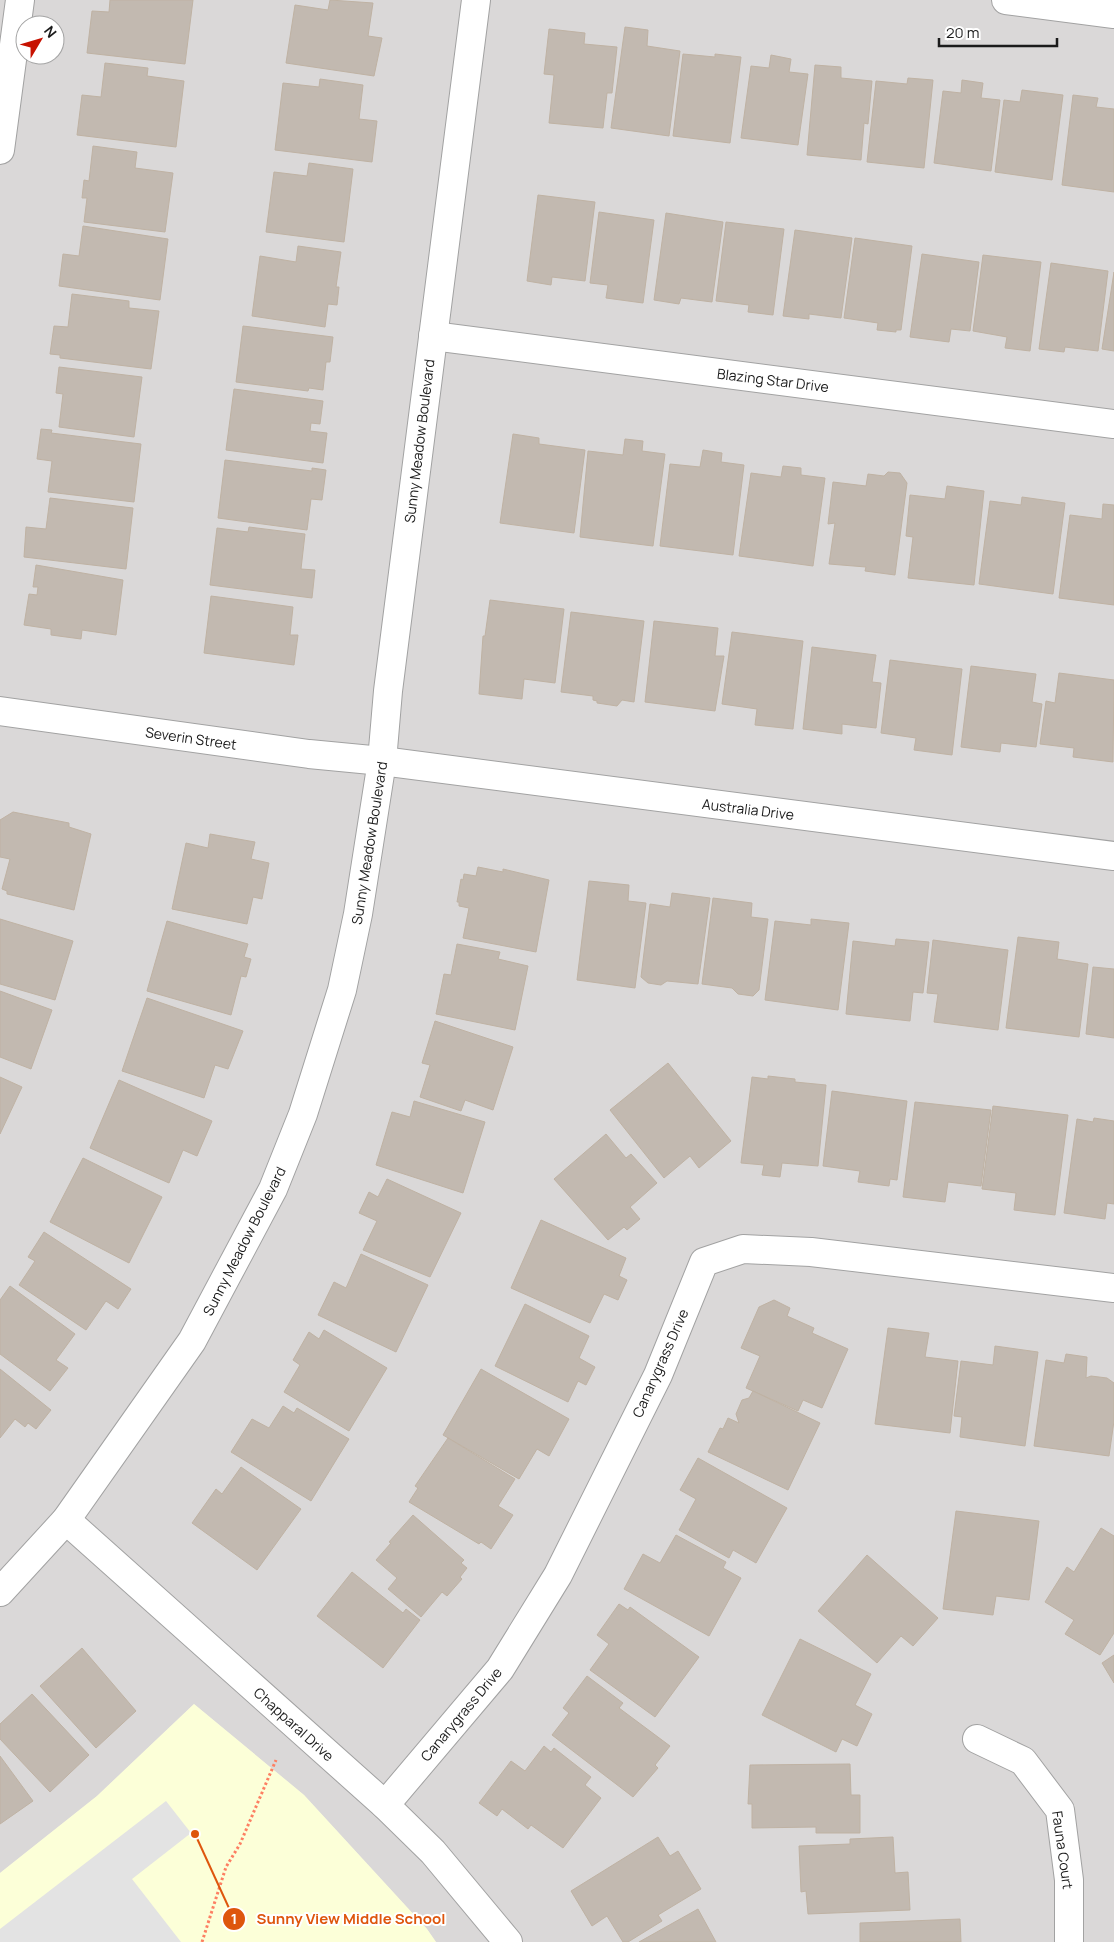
<svg xmlns="http://www.w3.org/2000/svg" width="1114" height="1942" font-family="Manrope,sans-serif">
<style>
.residential{fill:#dad8d8;fill-rule:evenodd}
.education{fill:#fcffd8}
.parking{fill:#e3e3e3}
.building{fill:#c2b9b0;stroke:#bfb2a3}
.lines{fill:none;stroke-linecap:round;stroke-linejoin:round}
.minor-casing{stroke:#a2a2a2;stroke-width:30}
.tertiary-casing{stroke:#a2a2a2;stroke-width:30}
.path{stroke:#fd7f62;stroke-width:3;stroke-dasharray:2.5 2.5;stroke-linecap:butt}
.minor{stroke:#fff;stroke-width:28}
.tertiary{stroke:#fff;stroke-width:28}
.labels{text-anchor:middle;dominant-baseline:central;stroke-width:4;stroke-linejoin:round;paint-order:stroke}
.street-label{font-size:14px;fill:#1b1b1b;stroke:#fff}
.leader{fill:none;stroke:#de560d;stroke-width:2}
.callout-dot{fill:#de560d;stroke:#fff;stroke-width:2}
.mark-label{font-size:15px;text-anchor:middle;font-weight:bold;fill:#fff}
.callout-label{font-size:15px;text-anchor:middle;font-weight:bold;fill:#de560d;stroke:#fff;stroke-width:4;stroke-linejoin:round;paint-order:stroke}
</style>
<rect width="100%" height="100%" fill="#edeae1"/>
<!-- residential -->
<path class="residential" d="M0,0h1114v1942h-678l-9,-13 -123,-134 -110,-91 -97,92 -97,77zM25,25h30v30h-30z"/>
<!-- education -->
<path class="education" d="M194,1704l110,91 123,134 9,13h-436v-69l97,-77z"/>
<!-- parking -->
<path class="parking" d="M166,1801l25,32 -59,46 49,63h-181v-13z"/>
<!-- building -->
<g class="building">
<path d="M110,0h83l-8,64 -98,-11 5,-42 17,1z"/>
<path d="M330,0l43,3 -5,33 14,2 -8,38 -88,-13 9,-58 33,5z"/>
<path d="M625,27l23,3 -1,16 33,5 -11,85 -58,-8z"/>
<path d="M549,29l36,4 -1,11 33,3 -5,46h-5l-4,35 -54,-5 5,-48 -10,-1z"/>
<path d="M683,54l32,3v-3l26,3 -11,86 -57,-7z"/>
<path d="M771,55l20,4 -2,13 19,2 -10,71 -57,-7 10,-72 18,2z"/>
<path d="M105,63l43,5 -1,8 37,5 -8,66 -99,-12 5,-40 19,2z"/>
<path d="M815,65l26,2v11l31,3 -4,43 -4,-1 -3,37 -54,-5z"/>
<path d="M908,78l25,2 -9,88 -57,-6 9,-81 31,3z"/>
<path d="M320,79l43,6 -4,34 18,2 -5,41 -97,-12 8,-67 36,4z"/>
<path d="M962,80l21,3 -2,15 19,2 -9,71 -57,-8 9,-72 18,2z"/>
<path d="M1022,90l41,5 -11,85 -57,-8 9,-72 16,2z"/>
<path d="M1073,95l25,3 -2,9 18,2v83l-52,-7z"/>
<path d="M93,146l44,6 -2,16 38,5 -8,59 -81,-10 3,-24h-5l2,-18 5,1z"/>
<path d="M309,163l44,6 -9,73 -78,-10 8,-60 33,4z"/>
<path d="M538,195l57,7 -10,79 -33,-4 -1,8 -24,-4z"/>
<path d="M599,212l55,8 -11,83 -37,-5 2,-13 -18,-2z"/>
<path d="M666,213l57,9 -11,80 -31,-4 -2,6 -25,-4z"/>
<path d="M726,222l58,7 -11,86 -25,-3 1,-7 -33,-4z"/>
<path d="M83,226l85,13 -8,61 -101,-14 4,-32 16,2z"/>
<path d="M795,230l57,8 -11,80 -32,-4v5l-26,-3z"/>
<path d="M855,238l57,8 -11,84h-5v2l-19,-2 1,-7 -34,-5z"/>
<path d="M298,246l43,6 -5,35h3l-2,18 -9,-1 -3,23 -73,-11 8,-60 36,6z"/>
<path d="M922,254l57,8 -9,69 -19,-2 -2,13 -39,-5z"/>
<path d="M983,255l58,7 -11,89 -25,-3 2,-11 -34,-6z"/>
<path d="M1051,263l57,8 -10,80 -33,-4 -1,5 -25,-3z"/>
<path d="M1114,272v79l-12,-2z"/>
<path d="M72,294l57,7v7l30,3 -8,58 -91,-11v-3l-10,-1 4,-28 14,1z"/>
<path d="M243,326l90,11 -3,25h-4l-3,28 -14,-2 -1,3 -72,-9z"/>
<path d="M59,367l83,10 -8,60 -75,-10 4,-33 -7,-1z"/>
<path d="M234,389l89,12 -3,23 -9,-1 -1,8 17,2 -4,30 -97,-13z"/>
<path d="M41,429l11,1 -1,3 90,11 -7,58 -86,-10 4,-31 -15,-2z"/>
<path d="M513,434l26,4v6l46,6 -11,83 -74,-10z"/>
<path d="M625,439l18,2 -1,10 23,3 -12,92 -73,-9 8,-86 35,4z"/>
<path d="M703,450l19,3 -1,9 23,3 -11,90 -73,-9 10,-82 30,3z"/>
<path d="M225,460l87,11v-3l14,2 -4,30 -11,-1 -4,31 -89,-12z"/>
<path d="M783,466l18,2v7l24,3 -12,88 -74,-10 12,-83 30,4z"/>
<path d="M888,472l12,1 7,10 -12,92 -30,-4 1,-4 -37,-3 6,-41 -7,1 5,-42 33,4 2,-12 16,2z"/>
<path d="M947,486l37,5 -10,94 -66,-7 5,-41 -7,-1 4,-41 35,4z"/>
<path d="M1022,497l43,6 -12,91 -74,-10 11,-83 31,4z"/>
<path d="M50,498l83,10 -7,61 -102,-12 2,-30 20,2z"/>
<path d="M1103,504l11,1v100l-55,-7 11,-83 32,4z"/>
<path d="M249,527l56,7 -4,35 14,1 -3,28 -102,-13 7,-57 31,4z"/>
<path d="M36,565l87,15 -7,55 -34,-5 -1,9 -30,-4v-6l-27,-4 5,-31 8,1 1,-8h-5z"/>
<path d="M211,596l82,11 -3,28h8l-4,30 -90,-12z"/>
<path d="M490,600l74,9 -9,74 -31,-4 -2,20 -43,-5 4,-58h2z"/>
<path d="M571,612l73,9 -10,81 -12,-2 -5,6 -20,-3v-2l-4,-1v-4l-32,-4z"/>
<path d="M654,621l64,7 -3,28h9l-9,55 -70,-9z"/>
<path d="M732,632l71,9 -10,88 -38,-4 2,-16 -35,-5z"/>
<path d="M812,647l64,8 -4,27 9,1 -5,45 -34,-4v10l-39,-5z"/>
<path d="M890,660l72,9 -10,86 -38,-5 2,-12 -35,-5z"/>
<path d="M971,666l65,8 -4,28 10,2 -6,43 -35,-4 -1,9 -39,-5z"/>
<path d="M1059,673l55,7 -1,82 -40,-5 1,-9 -34,-4 6,-43 9,2z"/>
<path d="M13,812l56,11v4l22,7 -17,76 -67,-16v-3l-5,-2 8,-30 -10,-2v-37z"/>
<path d="M210,834l45,8 -4,17 18,4 -7,36 -9,-2 -6,27 -75,-15 14,-66 22,5z"/>
<path d="M478,867l25,5v-3l46,11 -13,72 -73,-14 6,-30 -10,-2v-4h-2l4,-23 2,1 1,-6 12,2z"/>
<path d="M589,881l40,4 -1,16 18,2 -11,85 -58,-8z"/>
<path d="M672,893l38,5 -12,86 -31,-3 -6,4 -13,-2 -7,-6 9,-73 20,3z"/>
<path d="M713,898l39,5 -1,14 17,2 -9,71 -6,6 -15,-2 -6,-6 -30,-4z"/>
<path d="M0,919l73,22 -18,59 -55,-16z"/>
<path d="M811,919l38,4 -11,87 -73,-10 10,-79 36,4z"/>
<path d="M167,921l81,23 -4,13 7,2 -5,18 -5,-1 -10,39 -84,-24z"/>
<path d="M1018,937l41,5 -2,17 31,5 -9,73 -73,-9z"/>
<path d="M896,939l33,3 -6,51 -10,-1 -3,29 -64,-7 7,-73 42,5z"/>
<path d="M933,940l75,10 -10,80 -64,-8 4,-28 -11,-1z"/>
<path d="M457,944l43,8 -2,7 30,7 -13,64 -79,-16 8,-40 7,1z"/>
<path d="M1093,967l21,2v69l-28,-4z"/>
<path d="M0,991l52,19 -21,59 -31,-12z"/>
<path d="M147,998l96,33 -15,38 -13,-4 -11,33 -82,-27z"/>
<path d="M435,1021l78,26 -20,63 -28,-10 -4,11 -41,-14 10,-32 -8,-2z"/>
<path d="M668,1063l63,78 -32,27 -9,-12 -26,22 -54,-68z"/>
<path d="M768,1076l27,3v3l31,3 -8,81 -36,-3 -2,14 -18,-2 2,-10 -23,-2 11,-86 16,2z"/>
<path d="M0,1077l22,10 -22,47z"/>
<path d="M119,1080l93,41 -15,35 -14,-6 -14,33 -79,-35z"/>
<path d="M832,1091l75,10 -10,79 -7,-1 -1,7 -31,-4 2,-11 -37,-5z"/>
<path d="M414,1101l71,21 -22,71 -87,-28 16,-53 18,5z"/>
<path d="M915,1102l76,8 -10,76 -33,-4 -3,20 -42,-5z"/>
<path d="M993,1106l75,9 -13,100 -41,-5 2,-17 -34,-4z"/>
<path d="M1094,1118l20,3v83l-7,-1 -2,16 -41,-6 13,-94 16,3z"/>
<path d="M606,1134l20,24 5,-4 26,29 -27,24 10,12 -13,11 -3,-3 -16,13 -54,-61z"/>
<path d="M83,1158l79,39 -33,66 -79,-41z"/>
<path d="M387,1179l74,34 -31,64 -67,-27 14,-29 -18,-8 10,-21 9,5z"/>
<path d="M541,1220l85,38 -7,18 8,4 -9,20 -14,-6 -14,29 -79,-35z"/>
<path d="M44,1232l87,57 -13,20 -12,-8 -20,29 -67,-45 16,-24 -7,-4z"/>
<path d="M361,1254l67,31 -32,67 -78,-37 16,-33 12,6z"/>
<path d="M10,1286l65,48 -19,26 12,8 -18,23 -50,-37v-54z"/>
<path d="M774,1300l16,8 -3,8 27,12 -2,5 36,16 -26,59 -19,-8 -5,11 -52,-23 14,-32 -19,-8 18,-41z"/>
<path d="M525,1304l64,32 -10,22 16,9 -9,18 -8,-4 -10,21 -73,-36z"/>
<path d="M888,1328l41,5 -4,24 33,4 -8,72 -75,-9z"/>
<path d="M324,1330l63,38 -38,63 -65,-39 16,-27 -7,-5 16,-28 10,7z"/>
<path d="M995,1346l43,6 -13,94 -65,-9 2,-20 -8,-1 7,-55 32,4z"/>
<path d="M1066,1354l21,3 -1,21 5,-2 16,2 7,5v38l-5,35 -75,-10 12,-86 18,3z"/>
<path d="M0,1369l51,41 -15,19 -8,-6 -3,4 -10,-8 -15,19z"/>
<path d="M481,1369l88,50 -20,37 -12,-7 -18,30 -76,-44z"/>
<path d="M753,1391l67,32 -32,67 -80,-38 12,-24 3,1 5,-11 11,5 -3,-9 6,-14 7,-2z"/>
<path d="M283,1406l11,7 3,-5 52,31 -38,62 -80,-49 21,-33 17,9z"/>
<path d="M448,1438l67,41 -17,27 15,9 -22,34 -10,-7 -2,2 -70,-42 9,-14 -3,-2z"/>
<path d="M698,1458l89,50 -31,55 -23,-13 -4,8 -50,-28 17,-31 -16,-9z"/>
<path d="M241,1467l60,42 -44,61 -65,-47 24,-34 6,5z"/>
<path d="M956,1511l83,10 -10,79 -33,-4 -3,19 -50,-6z"/>
<path d="M413,1515l51,45 -3,3 6,5 -7,9 2,2 -15,17 -5,-4 -21,25 -33,-28 9,-11 -21,-18 15,-17 -2,-1z"/>
<path d="M1101,1528l13,8v97l-14,22 -35,-21 9,-14 -29,-18 22,-35 7,5z"/>
<path d="M676,1535l50,27 -3,6 18,10 -32,58 -85,-47 19,-35 17,9z"/>
<path d="M867,1555l71,63 -25,28 -12,-10 -24,27 -59,-52z"/>
<path d="M352,1572l51,41 3,-4 14,11 -37,48 -66,-52z"/>
<path d="M619,1604l9,6 2,-3 69,50 -44,60 -65,-47 19,-26 -12,-9z"/>
<path d="M800,1639l71,35 -16,31 17,9 -15,32 -15,-7 -6,13 -74,-37z"/>
<path d="M82,1648l54,63 -40,37 -56,-62z"/>
<path d="M1114,1655v28l-12,-20z"/>
<path d="M587,1676l36,27 -4,5 51,38 -15,19 3,3 -25,29 -81,-62 17,-22 -6,-5z"/>
<path d="M32,1694l57,61 -39,37 -50,-53v-15z"/>
<path d="M544,1746l7,6 3,-4 37,29 -6,8 16,13 -38,50 -32,-23 -3,4 -26,-20 -5,7 -18,-13 32,-42 14,10z"/>
<path d="M0,1756l33,45 -33,23z"/>
<path d="M850,1764l1,31h9v38h-44v-6l-64,1v-24h-4l2,-39z"/>
<path d="M658,1837l12,19 8,-5 23,38 -43,26 4,6 -34,21h-5l-16,-26 -15,10 -21,-35z"/>
<path d="M893,1837l2,36 13,-1 2,38 -102,4 -2,-23 -5,1 -2,-46 51,-2v-5z"/>
<path d="M698,1909l18,33h-77z"/>
<path d="M960,1919l1,23h-101v-19z"/>
</g>
<g class="lines">
<defs>
<g id="minor">
<path d="M1006,0l108,14"/>
<path d="M0,150l20,-150"/>
<path d="M433,336l681,88"/>
<path d="M0,711l309,43 73,7 732,95"/>
<path d="M66,1520l319,285 48,47 75,90"/>
<path d="M977,1739l46,22 37,49 9,70v62"/>
<path d="M385,1805l115,-136 58,-94 100,-200 46,-113 39,-13 68,3 303,36"/>
</g>
<path id="tertiary" d="M0,1592l66,-72 126,-179 81,-152 30,-75 39,-124 16,-76 24,-153 6,-70 88,-691"/>
</defs>
<!-- minor casing -->
<use href="#minor" class="minor-casing"/>
<!-- tertiary casing -->
<use href="#tertiary" class="tertiary-casing"/>
<!-- path -->
<path class="path" d="M202,1942l24,-75 14,-23 36,-84"/>
<!-- minor -->
<use href="#minor" class="minor"/>
<!-- tertiary -->
<use href="#tertiary" class="tertiary"/>
</g>
<g class="labels">
<!-- street labels -->
<g class="street-label">
<text transform="translate(773 380) rotate(7)">Blazing Star Drive</text>
<text transform="translate(419 441) rotate(-83)">Sunny Meadow Boulevard</text>
<text transform="translate(191 738) rotate(8)">Severin Street</text>
<text transform="translate(748 809) rotate(7)">Australia Drive</text>
<text transform="translate(369 843) rotate(-81)">Sunny Meadow Boulevard</text>
<text transform="translate(244 1241) rotate(-63)">Sunny Meadow Boulevard</text>
<text transform="translate(660 1363) rotate(-66)">Canarygrass Drive</text>
<text transform="translate(461 1714) rotate(-50)">Canarygrass Drive</text>
<text transform="translate(294 1724) rotate(42)">Chapparal Drive</text>
<text transform="translate(1063 1850) rotate(82)">Fauna Court</text>
</g>
</g>
<!-- callouts -->
<path class="leader" d="M195 1834L234 1919"/>
<g class="callout-dot">
<circle cx="195" cy="1834" r="5"/>
<circle cx="234" cy="1919" r="12"/>
</g>
<g class="mark-label">
<text x="234" y="1924">1</text>
</g>
<g class="callout-label">
<text x="351" y="1924">Sunny View Middle School</text>
</g>
<!-- north arrow -->
<g transform="translate(40 40) rotate(52)"><circle r="24" fill="#ffffff" stroke="#a4a4a4"/>
<path d="M0-4L9 19L0 12L-9 19Z" fill="#c71100"/>
<text y="-8" font-size="14" font-weight="bold" text-anchor="middle" fill="#1b1b1b">N</text>
</g>
<!-- scale -->
<path d="M939 38v8h118v-8" fill="none" stroke="#1b1b1b" stroke-width="2.5"/>
<text x="946" y="38" font-size="15" fill="#1b1b1b" stroke="#ffffff" stroke-width="4" paint-order="stroke">20 m</text>
</svg>
